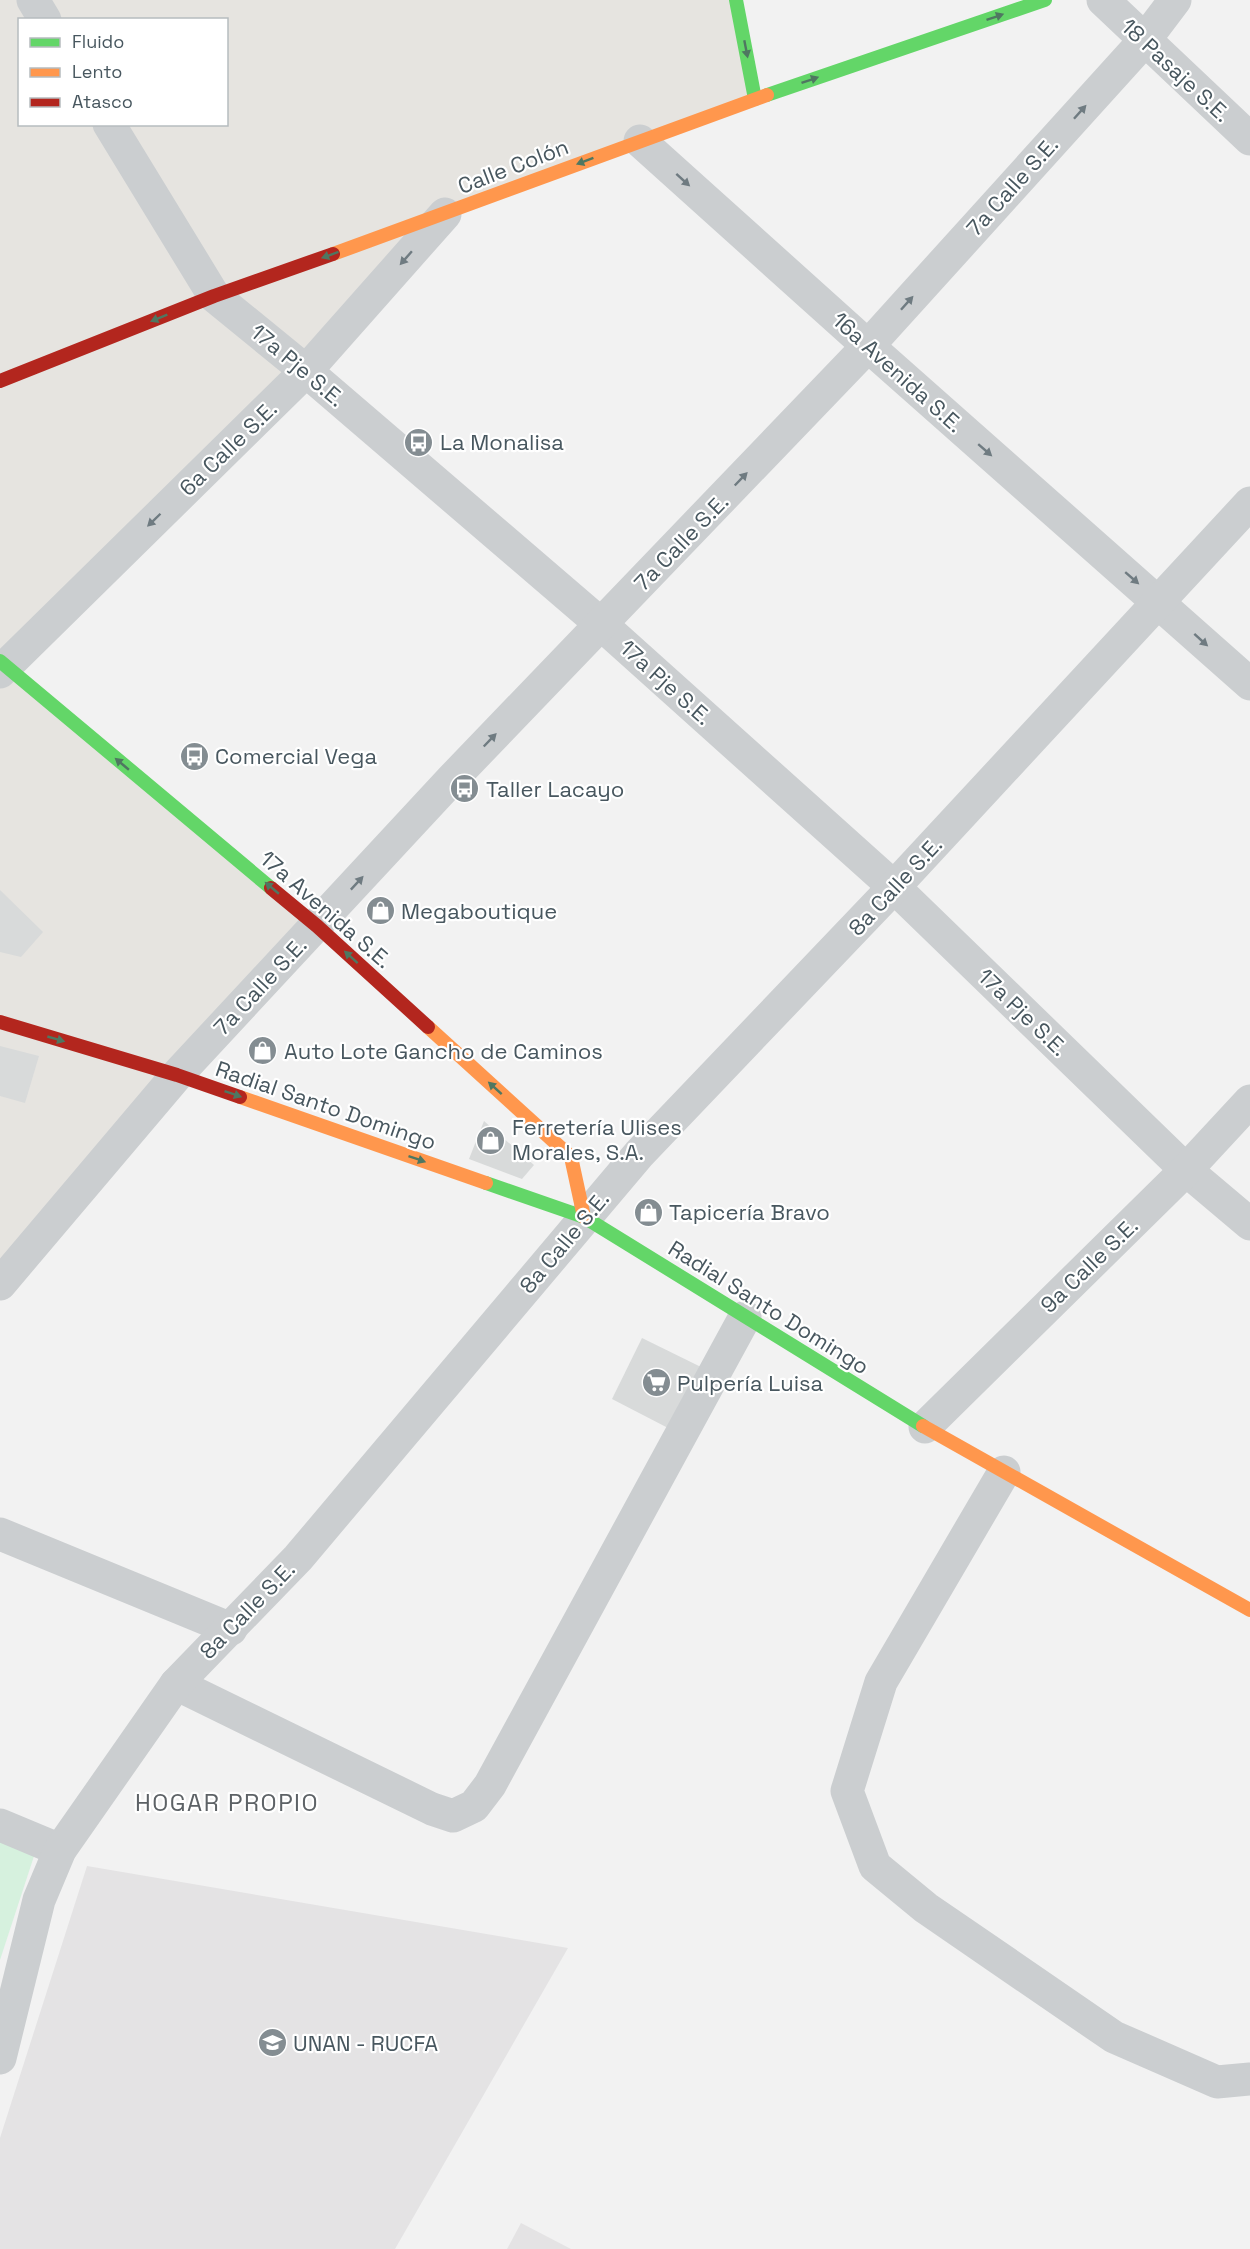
<svg xmlns="http://www.w3.org/2000/svg" width="1250" height="2249" font-family="'Space Grotesk',sans-serif">
<style>
.commercial{fill:#e6e4e0;fill-rule:evenodd}
.education{fill:#e4e3e4}
.pitch{fill:#d6f1de}
.building{fill:#d8dada}
.lines{fill:none;stroke-linecap:round;stroke-linejoin:round}
.street{stroke:#cbced0;stroke-width:33}
.fast{stroke:#63d668;stroke-width:14}
.slow{stroke:#ff974d;stroke-width:14}
.jam{stroke:#b3261e;stroke-width:14}
.oneway{fill:#4f7761}
.oneway2{fill:#6f7b81}
.labels{text-anchor:middle;dominant-baseline:central;stroke-width:4.5;stroke-linejoin:round;paint-order:stroke}
.street-label{font-size:22px;fill:#48575f;stroke:#fff}
.poi-label{font-size:22px;fill:#48575f;stroke:#fff;text-anchor:start}
.neighbourhood-label{font-size:24px;letter-spacing:1.5px;fill:#5d6266;stroke:#fff}
</style>
<rect width="100%" height="100%" fill="#f2f2f2"/>
<!-- commercial -->
<path class="commercial" d="M0,0h736l19,99 -310,115 -431,459 308,257 -322,354zM20,20h206v104h-206z"/>
<!-- education -->
<g class="education">
<path d="M87,1866l481,82 -173,301h-395v-111z"/>
<path d="M521,2223l50,26h-64z"/>
</g>
<!-- pitch -->
<path class="pitch" d="M0,1835l37,12 -37,113z"/>
<!-- building -->
<g class="building">
<path d="M0,890l43,42 -22,25 -21,-5z"/>
<path d="M0,1046l39,10 -14,47 -25,-7z"/>
<path d="M484,1121l50,44 -12,14 -53,-20z"/>
<path d="M642,1338l59,29 -31,62 -58,-30z"/>
</g>
<g class="lines">
<!-- street -->
<g class="street">
<path d="M33,0l12,20"/>
<path d="M1103,0l147,139"/>
<path d="M109,124l105,172 92,75 296,254 292,262 292,283 64,54"/>
<path d="M640,141l228,205 382,338"/>
<path d="M0,672l306,-301 139,-157"/>
<path d="M0,1284l177,-209 275,-296 416,-433 276,-305 31,-41"/>
<path d="M925,1427l261,-257 64,-69"/>
<path d="M1004,1472l-123,210 -34,109 28,75 51,42 188,129 103,45 33,-3"/>
<path d="M0,1534l231,95"/>
<path d="M176,1684l256,125 21,7 21,-10 16,-21 255,-468"/>
<path d="M0,1825l60,25"/>
<path d="M0,2058l39,-158 21,-50 116,-166 122,-126 341,-404 255,-267 356,-384"/>
</g>
<!-- fast -->
<g class="fast">
<path d="M736,0l19,99"/>
<path d="M767,95l278,-95"/>
<path d="M0,661l271,227"/>
<path d="M486,1183l98,34 339,209"/>
</g>
<!-- slow -->
<g class="slow">
<path d="M333,254l434,-159"/>
<path d="M428,1027l143,130 13,60"/>
<path d="M240,1097l246,86"/>
<path d="M923,1426l327,184"/>
</g>
<!-- jam -->
<g class="jam">
<path d="M0,381l214,-85 119,-42"/>
<path d="M271,888l46,38 111,101"/>
<path d="M0,1022l177,53 63,22"/>
</g>
</g>
<!-- one-way arrows -->
<defs><path id="oneway-solid" d="M-6-.8H1V-3.2L6.5 0L1 3.2V.8H-6Z" transform="scale(1.5)"/></defs>
<g class="oneway">
<use href="#oneway-solid" transform="translate(995 17) rotate(-19)"/>
<use href="#oneway-solid" transform="translate(746 49) rotate(79)"/>
<use href="#oneway-solid" transform="translate(810 80) rotate(-19)"/>
<use href="#oneway-solid" transform="translate(585 161) rotate(159)"/>
<use href="#oneway-solid" transform="translate(330 255) rotate(160)"/>
<use href="#oneway-solid" transform="translate(159 318) rotate(158)"/>
<use href="#oneway-solid" transform="translate(122 764) rotate(-140)"/>
<use href="#oneway-solid" transform="translate(272 888) rotate(-140)"/>
<use href="#oneway-solid" transform="translate(351 957) rotate(-138)"/>
<use href="#oneway-solid" transform="translate(56 1039) rotate(16)"/>
<use href="#oneway-solid" transform="translate(495 1088) rotate(-138)"/>
<use href="#oneway-solid" transform="translate(233 1094) rotate(19)"/>
<use href="#oneway-solid" transform="translate(417 1159) rotate(19)"/>
</g>
<g class="oneway2">
<use href="#oneway-solid" transform="translate(1080 112) rotate(-48)"/>
<use href="#oneway-solid" transform="translate(683 180) rotate(42)"/>
<use href="#oneway-solid" transform="translate(406 258) rotate(131)"/>
<use href="#oneway-solid" transform="translate(907 303) rotate(-48)"/>
<use href="#oneway-solid" transform="translate(985 450) rotate(41)"/>
<use href="#oneway-solid" transform="translate(741 479) rotate(-46)"/>
<use href="#oneway-solid" transform="translate(154 520) rotate(136)"/>
<use href="#oneway-solid" transform="translate(1132 578) rotate(41)"/>
<use href="#oneway-solid" transform="translate(1201 640) rotate(42)"/>
<use href="#oneway-solid" transform="translate(490 740) rotate(-46)"/>
<use href="#oneway-solid" transform="translate(357 883) rotate(-47)"/>
</g>
<!-- icons -->
<defs>
<symbol id="bus-disc" viewBox="-11 -11 22 22"><circle r="9.5" fill="#848d92" stroke="#fff"/><path d="M-5-6H5V4H4V6H2V4H-2V6H-4V4H-5ZM-3.5-4V0h7V-4ZM-3.5 1.2v1.5H-2V1.2ZM2 1.2v1.5H3.5V1.2Z" fill="#fff"/></symbol>
<symbol id="shop-disc" viewBox="-11 -11 22 22"><circle r="9.5" fill="#848d92" stroke="#fff"/><path d="M-5-2.5h2.3a2.7 3.5 0 0 1 5.4 0H5L5.5 6h-11ZM-1.5-2.5h3a1.5 2.3 0 0 0-3 0Z" fill="#fff"/></symbol>
<symbol id="supermarket-disc" viewBox="-11 -11 22 22"><circle r="9.5" fill="#848d92" stroke="#fff"/><path d="M-6-5.5h2.5l.6 2H6L4.5 2H-2.5L-4.4-4H-6ZM-1.5 3.2a1.3 1.3 0 1 0 .1 0ZM3 3.2a1.3 1.3 0 1 0 .1 0Z" fill="#fff"/></symbol>
<symbol id="university-disc" viewBox="-11 -11 22 22"><circle r="9.5" fill="#848d92" stroke="#fff"/><path d="M0-5L7-2L0 1L-7-2ZM-4 1L0 2.5L4 1V4Q0 6-4 4Z" fill="#fff"/></symbol>
</defs>
<g fill-rule="evenodd">
<use href="#bus-disc" x="402" y="426" width="33" height="33"/>
<use href="#bus-disc" x="178" y="740" width="33" height="33"/>
<use href="#bus-disc" x="448" y="772" width="33" height="33"/>
<use href="#shop-disc" x="364" y="894" width="33" height="33"/>
<use href="#shop-disc" x="246" y="1034" width="33" height="33"/>
<use href="#shop-disc" x="474" y="1124" width="33" height="33"/>
<use href="#shop-disc" x="632" y="1196" width="33" height="33"/>
<use href="#supermarket-disc" x="640" y="1366" width="33" height="33"/>
<use href="#university-disc" x="256" y="2026" width="33" height="33"/>
</g>
<g class="labels">
<!-- street labels -->
<g class="street-label">
<text transform="translate(1176 70) rotate(43)">18 Pasaje S.E.</text>
<text transform="translate(513 166) rotate(-21)">Calle Colón</text>
<text transform="translate(1012 186) rotate(-48)">7a Calle S.E.</text>
<text transform="translate(298 365) rotate(40)">17a Pje S.E.</text>
<text transform="translate(898 372) rotate(42)">16a Avenida S.E.</text>
<text transform="translate(228 448) rotate(-44)">6a Calle S.E.</text>
<text transform="translate(681 542) rotate(-46)">7a Calle S.E.</text>
<text transform="translate(666 682) rotate(42)">17a Pje S.E.</text>
<text transform="translate(895 886) rotate(-47)">8a Calle S.E.</text>
<text transform="translate(326 909) rotate(41)">17a Avenida S.E.</text>
<text transform="translate(260 986) rotate(-47)">7a Calle S.E.</text>
<text transform="translate(1023 1012) rotate(44)">17a Pje S.E.</text>
<text transform="translate(326 1105) rotate(19)">Radial Santo Domingo</text>
<text transform="translate(564 1242) rotate(-50)">8a Calle S.E.</text>
<text transform="translate(1089 1265) rotate(-44)">9a Calle S.E.</text>
<text transform="translate(769 1307) rotate(32)">Radial Santo Domingo</text>
<text transform="translate(247 1610) rotate(-46)">8a Calle S.E.</text>
</g>
<!-- poi labels -->
<g class="poi-label">
<text x="440" y="442">La Monalisa</text>
<text x="215" y="756">Comercial Vega</text>
<text x="486" y="789">Taller Lacayo</text>
<text x="401" y="911">Megaboutique</text>
<text x="284" y="1051">Auto Lote Gancho de Caminos</text>
<text x="512" y="1127">Ferretería Ulises<tspan x="512" dy="25">Morales, S.A.</tspan></text>
<text x="669" y="1212">Tapicería Bravo</text>
<text x="677" y="1383">Pulpería Luisa</text>
<text x="293" y="2043">UNAN - RUCFA</text>
</g>
<!-- neighbourhood labels -->
<g class="neighbourhood-label">
<text x="227" y="1802">HOGAR PROPIO</text>
</g>
</g>
<!-- legend -->
<rect x="18" y="18" width="210" height="108" fill="#ffffff" stroke="#b6bcbf" stroke-width="1.5"/>
<rect x="30" y="38" width="30" height="9" fill="#63d668" stroke="#b6bcbf" stroke-width="1.5"/>
<text x="72" y="48" font-size="18" fill="#48575f">Fluido</text>
<rect x="30" y="68" width="30" height="9" fill="#ff974d" stroke="#b6bcbf" stroke-width="1.5"/>
<text x="72" y="78" font-size="18" fill="#48575f">Lento</text>
<rect x="30" y="98" width="30" height="9" fill="#b3261e" stroke="#b6bcbf" stroke-width="1.5"/>
<text x="72" y="108" font-size="18" fill="#48575f">Atasco</text>
</svg>
